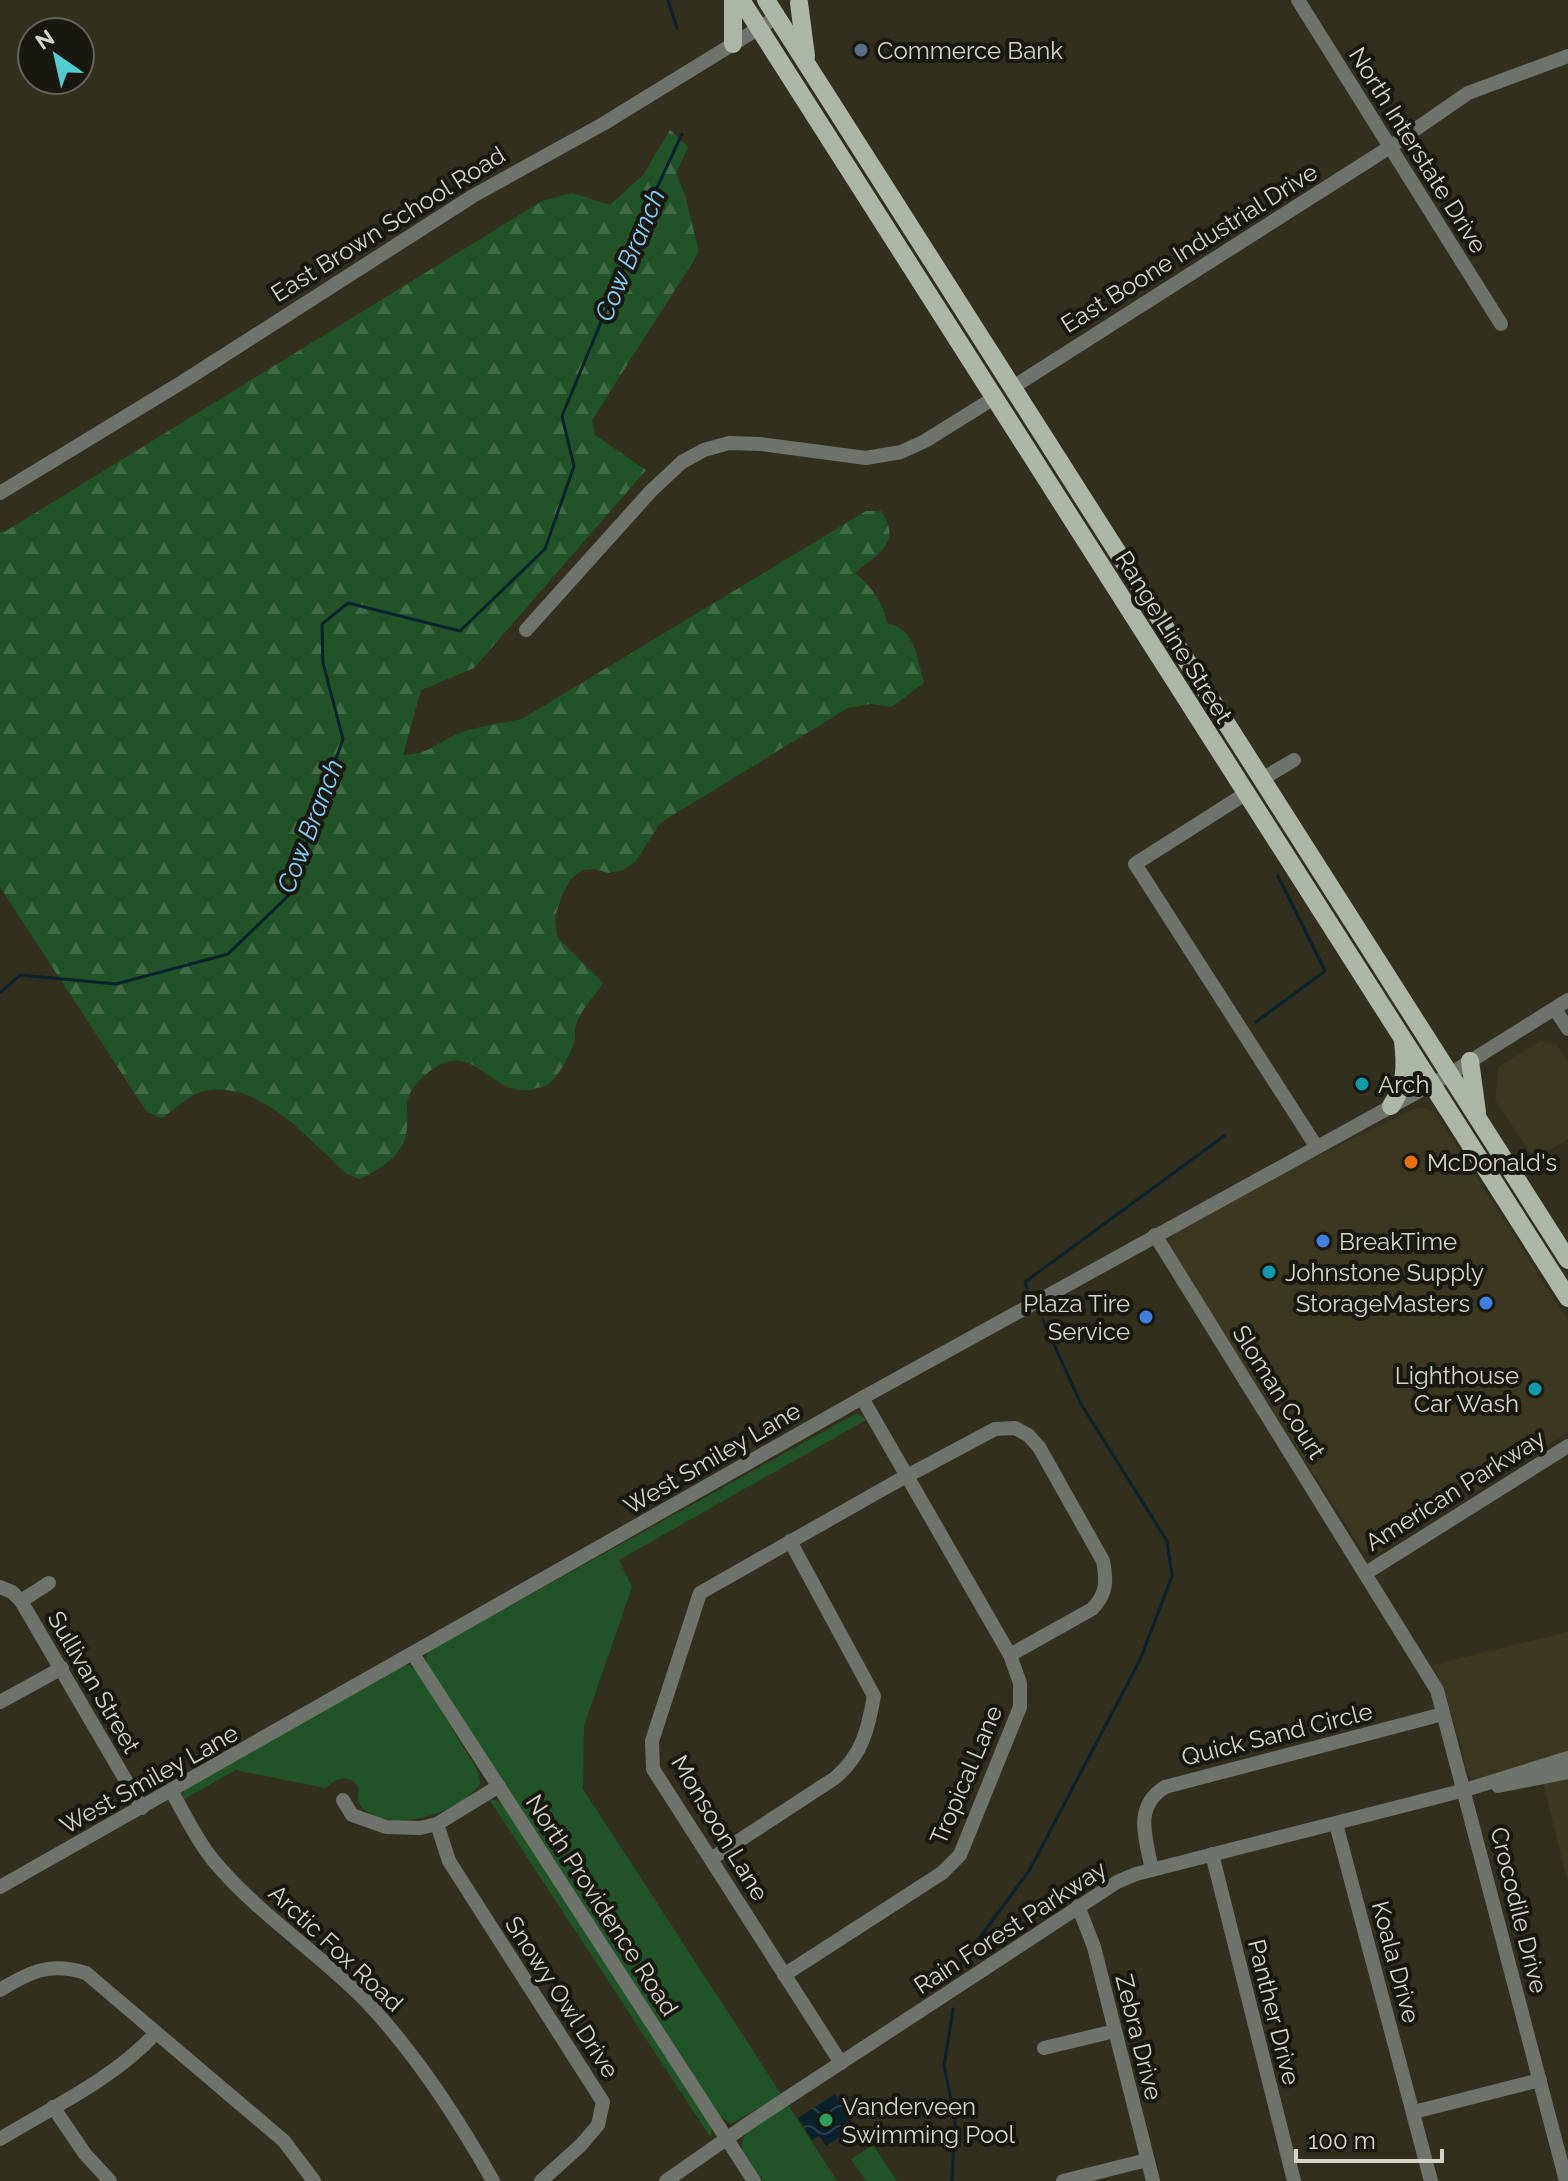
<svg xmlns="http://www.w3.org/2000/svg" width="1568" height="2181" font-family="Raleway,sans-serif">
<style>
.built{fill:#3b3720}
.grass{fill:#225328}
.forest{fill:url(#forest-firs)}
.water{fill:url(#water-waves)}
.lines{fill:none;stroke-linecap:round;stroke-linejoin:round}
.stream{stroke:#0b212c;stroke-width:3}
.minor{stroke:#6e736c;stroke-width:14}
.major{stroke:#adb7a8;stroke-width:18}
.service-dot{fill:#5c6f8a;stroke:#181710;stroke-width:3}
.culture-dot{fill:#0f9aa8;stroke:#181710;stroke-width:3}
.food-dot{fill:#e8710a;stroke:#181710;stroke-width:3}
.shop-dot{fill:#3f7fe0;stroke:#181710;stroke-width:3}
.leisure-dot{fill:#2e9e5b;stroke:#181710;stroke-width:3}
.labels{text-anchor:middle;dominant-baseline:central;stroke-width:8;stroke-linejoin:round;paint-order:stroke}
.poi-label{font-size:24px;fill:#d6d4ca;stroke:#181710;text-anchor:start}
.street-label{font-size:24px;fill:#d6d4ca;stroke:#181710}
.water-label{font-size:26px;font-style:italic;fill:#81cef5;stroke:#181710}
</style>
<defs>
<pattern id="forest-firs" width="22" height="20" patternUnits="userSpaceOnUse" patternTransform="scale(2)"><rect width="22" height="20" fill="#225328"/><path d="M5 1l3.5 6h-7zM16 11l3.5 6h-7z" fill="#416b46"/></pattern>
<pattern id="water-waves" width="16" height="10" patternUnits="userSpaceOnUse" patternTransform="scale(2)"><rect width="16" height="10" fill="#0b212c"/><path d="M0 5q4-4 8 0t8 0" fill="none" stroke="#2e4049"/></pattern>
</defs>
<rect width="100%" height="100%" fill="#322f1f"/>
<!-- built -->
<g class="built">
<path d="M1541,1041l16,4 11,17v77l-33,21 -40,-60 4,-34z"/>
<path d="M1418,1107l11,2 8,6 131,206v111l-194,124 -12,-6 -194,-305 8,-12 110,-62z"/>
<path d="M1568,1632v252l-30,-122 -57,18 -12,-3 -22,-79 -14,-33z"/>
</g>
<!-- grass -->
<g class="grass">
<path d="M857,1413l9,7 -247,140 13,27 -48,139 -1,63 198,305 -50,30 -14,-10 -291,-451 1,-11z"/>
<path d="M403,1665h6l8,6 62,102 1,11c-19,27 -74,45 -105,32 -5,-3 -12,-6 -15,-11 -3,-5 -1,-13 -2,-19 -10,-13 -22,-8 -32,2l-90,-18 -54,30 2,-10z"/>
<path d="M489,1799l9,2 7,6 207,322 -1,9z"/>
<path d="M788,2105l49,76h-74c-6,-10 -19,-23 -21,-34 -4,-16 34,-34 46,-42z"/>
<path d="M873,2145l24,36h-31l-15,-22z"/>
</g>
<!-- forest -->
<path class="forest" d="M670,130l18,17 -12,26 9,22 14,57 -107,168 3,15 51,35 -172,198 -53,22 -18,65c26,-1 30,-10 52,-20 21,-9 45,-11 67,-16l344,-208h15c22,33 -4,42 -26,62 17,15 27,27 32,50 30,7 29,34 37,60l-33,24 -20,-3 -23,4 -188,115 -24,38 -13,9 -14,3 -14,-4 -13,1 -11,9 -9,16 -7,22 2,20 46,46c-8,12 -22,27 -27,41 -2,6 0,13 -2,18 -2,10 -17,36 -25,42 -3,2 -8,3 -12,4 -51,16 -62,-64 -119,-6 -19,19 -6,36 -13,57 -6,18 -29,33 -45,40l-13,-5c-38,-34 -87,-95 -143,-83 -14,3 -30,19 -42,27l-15,-6 -147,-225v-355l6,-1 536,-330 30,-8 38,12 33,-30z"/>
<!-- water -->
<path class="water" d="M835,2094l25,41 -4,3 2,3 -9,5 -9,-9 -14,9 -7,-10 -7,4 -14,-22z"/>
<g class="lines">
<!-- stream -->
<g class="stream">
<path d="M668,0l9,28"/>
<path d="M0,993l20,-18 96,9 112,-30 60,-58 55,-157 -20,-76 -1,-39 26,-21 112,28 85,-82 29,-83 -12,-50 93,-224 27,-58"/>
<path d="M1256,1022l69,-51 -47,-95"/>
<path d="M1027,1289l-2,-7 199,-146"/>
<path d="M955,1971l74,-100 111,-211 32,-84 -5,-35 -86,-137 -38,-84"/>
<path d="M952,2181l3,-62 -11,-53 9,-57"/>
</g>
<!-- minor -->
<g class="minor">
<path d="M1298,0l203,324"/>
<path d="M1013,387l377,-240 78,-54 100,-37"/>
<path d="M0,493l184,-112 289,-185 130,-72 174,-107"/>
<path d="M526,630l125,-139 31,-29 22,-12 25,-7 31,1 106,14 35,-6 24,-11 69,-43"/>
<path d="M1262,779l32,-19"/>
<path d="M1245,794l-110,70 181,282"/>
<path d="M1555,1009l13,20"/>
<path d="M1155,1235l282,455 129,491"/>
<path d="M1366,1573l202,-127"/>
<path d="M0,1587l12,5 9,9 121,207"/>
<path d="M21,1601l28,-18"/>
<path d="M413,1654l341,527"/>
<path d="M0,1702l62,-34"/>
<path d="M1498,1786l70,-14"/>
<path d="M172,1792c13,23 24,47 41,68 44,53 105,92 153,141 51,54 91,116 127,180"/>
<path d="M343,1800l9,15 34,12 34,1 17,-4 62,-38"/>
<path d="M437,1824l12,37 154,241 -5,23 -17,20 -40,36"/>
<path d="M1336,1824l95,357"/>
<path d="M1212,1854l82,327"/>
<path d="M711,1859l124,-81c27,-23 33,-48 39,-82l-84,-155"/>
<path d="M1152,1870c-6,-32 -19,-63 13,-83l278,-73"/>
<path d="M0,1887l862,-489 588,-324 118,-74"/>
<path d="M1078,1906l16,41 59,234"/>
<path d="M784,1975l158,-102 18,-18 60,-148v-24l-10,-28 -148,-257"/>
<path d="M0,1990c31,-19 50,-28 86,-17l198,168 30,40"/>
<path d="M1044,2048l71,-17"/>
<path d="M841,2063l-188,-294 -1,-28 48,-148 192,-109 103,-55 20,-1 13,7 11,12 64,114c4,20 4,33 -11,48l-82,46"/>
<path d="M53,2107l32,47 25,27"/>
<path d="M1414,2112l126,-32"/>
<path d="M0,2139c54,-33 112,-59 156,-106"/>
<path d="M666,2181l86,-60 365,-239 19,-8 329,-84 103,-32"/>
<path d="M1063,2181l84,-21"/>
</g>
<!-- major -->
<g class="major">
<path d="M733,0v44"/>
<path d="M741,0l827,1298"/>
<path d="M766,0l802,1260"/>
<path d="M799,3l7,53"/>
<path d="M1470,1061l7,51"/>
<path d="M1391,1106c15,-22 15,-39 12,-65"/>
</g>
</g>
<!-- markers -->
<circle class="service-dot" cx="861" cy="50" r="8"/>
<g class="culture-dot">
<circle cx="1362" cy="1084" r="8"/>
<circle cx="1269" cy="1272" r="8"/>
<circle cx="1535" cy="1389" r="8"/>
</g>
<circle class="food-dot" cx="1411" cy="1162" r="8"/>
<g class="shop-dot">
<circle cx="1323" cy="1241" r="8"/>
<circle cx="1486" cy="1303" r="8"/>
<circle cx="1146" cy="1317" r="8"/>
</g>
<circle class="leisure-dot" cx="826" cy="2120" r="8"/>
<g class="labels">
<!-- poi labels -->
<g class="poi-label">
<text x="877" y="50">Commerce Bank</text>
<text x="1378" y="1084">Arch</text>
<text x="1427" y="1162">McDonald's</text>
<text x="1339" y="1241">BreakTime</text>
<text x="1285" y="1272">Johnstone Supply</text>
<text x="1130" y="1303" text-anchor="end">Plaza Tire<tspan x="1130" dy="28">Service</tspan></text>
<text x="1470" y="1303" text-anchor="end">StorageMasters</text>
<text x="1519" y="1375" text-anchor="end">Lighthouse<tspan x="1519" dy="28">Car Wash</tspan></text>
<text x="842" y="2106">Vanderveen<tspan x="842" dy="28">Swimming Pool</tspan></text>
</g>
<!-- street labels -->
<g class="street-label">
<text transform="translate(1418 150) rotate(58)">North Interstate Drive</text>
<text transform="translate(388 224) rotate(-32)">East Brown School Road</text>
<text transform="translate(1189 248) rotate(-32)">East Boone Industrial Drive</text>
<text transform="translate(1174 637) rotate(58)">Range Line Street</text>
<text transform="translate(1279 1392) rotate(58)">Sloman Court</text>
<text transform="translate(712 1458) rotate(-30)">West Smiley Lane</text>
<text transform="translate(1455 1490) rotate(-32)">American Parkway</text>
<text transform="translate(94 1682) rotate(60)">Sullivan Street</text>
<text transform="translate(1277 1734) rotate(-14)">Quick Sand Circle</text>
<text transform="translate(966 1775) rotate(-67)">Tropical Lane</text>
<text transform="translate(149 1779) rotate(-29)">West Smiley Lane</text>
<text transform="translate(720 1828) rotate(59)">Monsoon Lane</text>
<text transform="translate(602 1905) rotate(57)">North Providence Road</text>
<text transform="translate(1519 1910) rotate(76)">Crocodile Drive</text>
<text transform="translate(1010 1927) rotate(-33)">Rain Forest Parkway</text>
<text transform="translate(336 1948) rotate(43)">Arctic Fox Road</text>
<text transform="translate(1396 1962) rotate(75)">Koala Drive</text>
<text transform="translate(562 1997) rotate(57)">Snowy Owl Drive</text>
<text transform="translate(1274 2012) rotate(76)">Panther Drive</text>
<text transform="translate(1139 2037) rotate(76)">Zebra Drive</text>
</g>
<!-- water labels -->
<g class="water-label">
<text transform="translate(630 255) rotate(-67)">Cow Branch</text>
<text transform="translate(310 826) rotate(-69)">Cow Branch</text>
</g>
</g>
<!-- north arrow -->
<g transform="translate(56 56) rotate(326)"><circle r="38" fill="#181710" stroke="#64635a" stroke-width="2"/>
<path d="M0-6L14 30L0 20L-14 30Z" fill="#52cdcd"/>
<text y="-12" font-size="22" font-weight="bold" text-anchor="middle" fill="#d6d4ca">N</text>
</g>
<!-- scale -->
<path d="M1296 2149v12h146v-12" fill="none" stroke="#d6d4ca" stroke-width="4"/>
<text x="1308" y="2149" font-size="24" fill="#d6d4ca" stroke="#181710" stroke-width="6" paint-order="stroke">100 m</text>
</svg>
